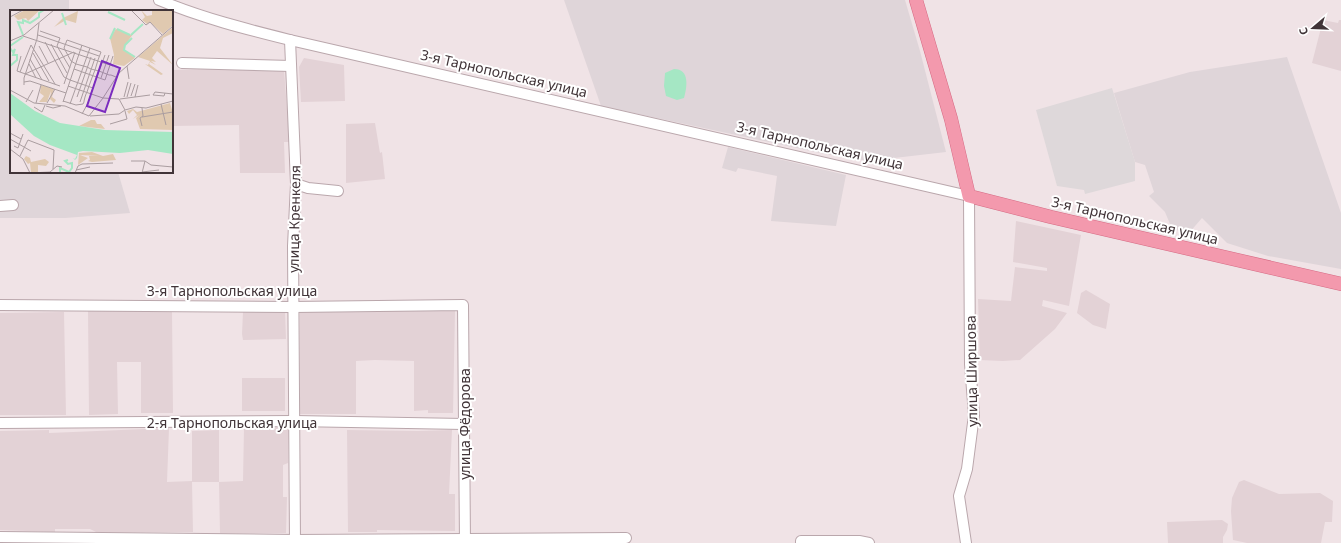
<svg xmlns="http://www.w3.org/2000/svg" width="1341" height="543" font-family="'Noto Sans',sans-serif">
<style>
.residential{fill:#e3d2d6}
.industrial{fill:#dfd5d9}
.parking{fill:#ded8da}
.water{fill:#a5e7c4}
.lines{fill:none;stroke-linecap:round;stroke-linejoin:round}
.minor-casing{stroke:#baa7ac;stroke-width:12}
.major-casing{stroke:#d66b84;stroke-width:14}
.minor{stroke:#fff;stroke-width:10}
.major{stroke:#f399ad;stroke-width:13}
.labels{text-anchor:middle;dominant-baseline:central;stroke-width:4;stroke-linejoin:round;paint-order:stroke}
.street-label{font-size:14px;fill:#413438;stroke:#fff}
.inset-river{fill:none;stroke:#a5e7c4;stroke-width:2}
.inset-road{fill:none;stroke:#aa9da0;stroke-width:1}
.view{fill:#7b2cbf;fill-opacity:0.15;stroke:#7b2cbf;stroke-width:2}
.inset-edge{fill:none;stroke:#413438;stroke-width:2}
</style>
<rect width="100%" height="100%" fill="#f0e3e6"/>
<!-- residential -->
<g class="residential">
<path d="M1323,20l15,3 1,-3h2v51l-29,-8z"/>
<path d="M304,58l40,7 1,36 -44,1 -2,-35z"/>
<path d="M215,69l69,1 3,39h3v33h-6l1,31h-45l-1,-48 -67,1v-56z"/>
<path d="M375,123l5,30 2,-1 3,27 -39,4v-59z"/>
<path d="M1016,221l65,14 -12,71 -26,-6 -1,6 25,7 -12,16 -35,31 -17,1 -23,-1 -2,-61 33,2 4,-34 32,4v-3l-34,-6z"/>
<path d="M1086,290l24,14 -4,25 -13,-4 -16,-12 4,-20z"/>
<path d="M88,311h84l1,102h-32v-51h-24l1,52 -29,1z"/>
<path d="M285,311l1,28 -43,1 -1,-6 1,-22z"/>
<path d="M300,311h155l-2,102h-25v-3l-14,1v-50l-39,-1 -19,1v53h-56z"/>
<path d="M64,312l2,103h-66v-102z"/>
<rect x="242" y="378" width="43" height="33"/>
<path d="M264,427l24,1v35l-5,2v32h4l-1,36h-66l-1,-51h-27l1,50h-97l-6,-3h-35v3l-55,-2v-99l49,-1v3l120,-5 -2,54 25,-1v-50l27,-1v52l24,-1 1,-53z"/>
<path d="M347,430l71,1 34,-1 -3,64h6v37l-78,-1v2h-29z"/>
<path d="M1244,480l35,14 41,-1 13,8 -1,21h-7l-4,21h-74l-14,-3 -2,-29 1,-13 7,-16z"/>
<path d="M1222,520l6,4 -1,6 -4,7v6h-55l-1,-21z"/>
</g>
<!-- industrial -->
<g class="industrial">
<path d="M0,0h69v11h-58v161h107l12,41 -65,5h-65z"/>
<path d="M564,0h341l15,51 26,101 -78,9 -48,-8 -219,-47z"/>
<path d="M1287,57l54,156v56l-73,-13 -41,-13 -25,-25 -13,15 -17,-4 -7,-17 -16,-16 5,-4 -9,-27 -10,-3 -21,-69 76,-21z"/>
<path d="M728,147l118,28 -10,51 -65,-5 6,-45 -39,-8 -2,4 -14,-4z"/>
</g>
<!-- parking -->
<path class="parking" d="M1112,88l23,74v19l-50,13 -1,-4 -27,-4 -21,-76z"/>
<!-- water -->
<path class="water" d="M674,69c16,0 13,18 10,29l-7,2 -11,-4 -2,-10 1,-13z"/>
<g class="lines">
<defs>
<g id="minor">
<path d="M159,0c43,18 87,29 131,40l679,156 1,168 4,51 -7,54 -8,27 7,47"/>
<path d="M290,40l6,144 -3,62 2,297"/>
<path d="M182,63l109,3"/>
<path d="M296,184l12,4 30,3"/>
<path d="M0,206l13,-1"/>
<path d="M0,305l293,2 170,-2 2,238"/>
<path d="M0,423l294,-2 170,3"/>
<path d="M0,537l295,3 331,-2"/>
<path d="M801,543v-2h58l10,2"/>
</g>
<path id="major" d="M916,0l35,119 18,77 82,21 290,67"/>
</defs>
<!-- minor casing -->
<use href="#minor" class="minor-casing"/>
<!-- major casing -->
<use href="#major" class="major-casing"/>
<!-- minor -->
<use href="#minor" class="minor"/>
<!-- major -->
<use href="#major" class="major"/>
</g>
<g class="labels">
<!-- street labels -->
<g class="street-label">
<text transform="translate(504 73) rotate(13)">3-я Тарнопольская улица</text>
<text transform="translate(820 145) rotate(13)">3-я Тарнопольская улица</text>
<text transform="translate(294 219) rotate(-89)">улица Кренкеля</text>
<text transform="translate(1135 220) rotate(13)">3-я Тарнопольская улица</text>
<text x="232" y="290">3-я Тарнопольская улица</text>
<text transform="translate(971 371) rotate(-91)">улица Ширшова</text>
<text x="232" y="422">2-я Тарнопольская улица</text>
<text transform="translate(464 424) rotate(-90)">улица Фёдорова</text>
</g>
</g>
<!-- overview -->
<g transform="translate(10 10)">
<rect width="163" height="163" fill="#f0e3e6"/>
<path d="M15,0h15l-12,11 -2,-3 -8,2 -4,-4zM131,0l6,6 5,-1v-5h21v15l-10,9 -13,-12 -3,2 -5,-4 3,-3zM68,1l-2,12 -10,-3 -12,7 9,-9zM163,17v6l-10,5 -3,10 13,17 -16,-14 -5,7 4,4 -5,-1 5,4 -6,-3 -1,2 14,10 -2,1 -16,-11 3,1 2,-4 -12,-4zM106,19l15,6 5,-5 -11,15 -1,5 11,8 -11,8 -11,-2 1,-9 -4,-17zM31,75l13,4 -2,8 4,3 -2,3 -4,-4 1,-8 -4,11h-8l5,-6 -4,-3zM160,93l3,10v17l-33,-1 -4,-11 3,-3 -6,4 4,-4 -4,-5 -4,4 -2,-3 6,-2 4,3zM81,110h4l2,4h4l4,5 -26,-3zM82,142l11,4 10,-2 3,6 -24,2 -4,-1 2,-1 -1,-4h10l-19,-1 8,3 -10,7 1,-12zM16,146l4,2 1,4 14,-3 4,3 -3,4 -8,-1v7h-7l-1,-9 -2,1 -4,-5z" fill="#e0c9b0"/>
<path d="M0,83l25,18 25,12 45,7 68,2v22l-25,-4 -28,3 -37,-2 -5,1 -1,6 -2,2 -2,-2 -4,3 4,-3 2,1 2,-4 -27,-10 -16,-9 -24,-22z" fill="#a5e7c4"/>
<path class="inset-river" d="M98,2l17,8M52,3l4,12M107,19l13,6M13,25l-5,-13 5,1v-3l7,3 9,-6v-4l5,-3M121,25l12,-11M122,28l-7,7 -1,5 11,7M100,29l5,-11M0,36l13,-9M0,38l3,4 2,-3 -2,6h4v5l-7,6M50,163v-5l9,4 3,-4v-5l-4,1 -3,-3 3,-1"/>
<path class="inset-road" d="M121,0l15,15 4,-3 12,13M0,7l13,-7M30,21l20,7 -3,8 13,22M28,25l61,21M13,26l90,30M27,29l2,-16M0,31l14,-6 30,-25M35,32l19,35 6,3M41,34l16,29M29,36l9,17M23,43l16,28M11,46l-4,15 43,15M20,49l12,21M19,54l7,14M117,56l2,13M64,59l31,11 8,-24M10,62l11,-27 24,39M15,64l49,-22M91,68l8,-23M60,70l23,8 -2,5M14,72l6,-1 36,12M85,72l10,-27M54,74l11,-32M14,75v-7l13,-39M58,76l35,12 16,-25 54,-47M0,80l24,13 31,3 24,10 14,-18 16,1 6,11 11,-3 10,1 27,-7M143,85l2,-3 18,2M143,85l11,1 1,-3M121,86l4,-12M67,87l14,-40M114,87l4,-15M117,87l4,-14M125,87l3,-12M110,89l30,-4M53,91l13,4 7,-1 1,-2v-1l1,-4 1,-3 1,-2 2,-6 4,-11 2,-5 3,-10 3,-8 -34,-12 -3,8 7,13 5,3 11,3 4,2 8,2 10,4h2l5,2M16,92l7,-12M53,92l19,-57M70,92l15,-44M26,93l5,-18M37,93l8,-14M60,94l20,-56M151,94l5,21M36,96l7,2 8,-2M24,97l8,5 3,-7M72,104l6,-11M80,106l29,-2 6,-4M132,107l31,-5M100,114l17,-5 -2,-8M132,116l-2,-8 3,-2 -1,-8M0,123l11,6M0,129l21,12M4,136l4,2 5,-14M0,139l13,10 7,14M10,146l8,-16 26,10 -1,19M121,151h14l6,4 22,2M66,160l14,-3M132,162l17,-2M20,163l20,-1 7,-6 5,1M65,163l3,-7 4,-2 31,-1M132,163l3,-12"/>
<path class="view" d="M92,51l18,7 -15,44 -18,-6z"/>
<rect width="163" height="163" class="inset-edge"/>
</g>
<!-- north arrow -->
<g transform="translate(1313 28) rotate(251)" stroke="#ffffff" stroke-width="3" paint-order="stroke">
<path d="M0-3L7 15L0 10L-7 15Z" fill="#413438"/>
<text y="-6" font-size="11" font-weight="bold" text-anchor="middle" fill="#413438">С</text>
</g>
</svg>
